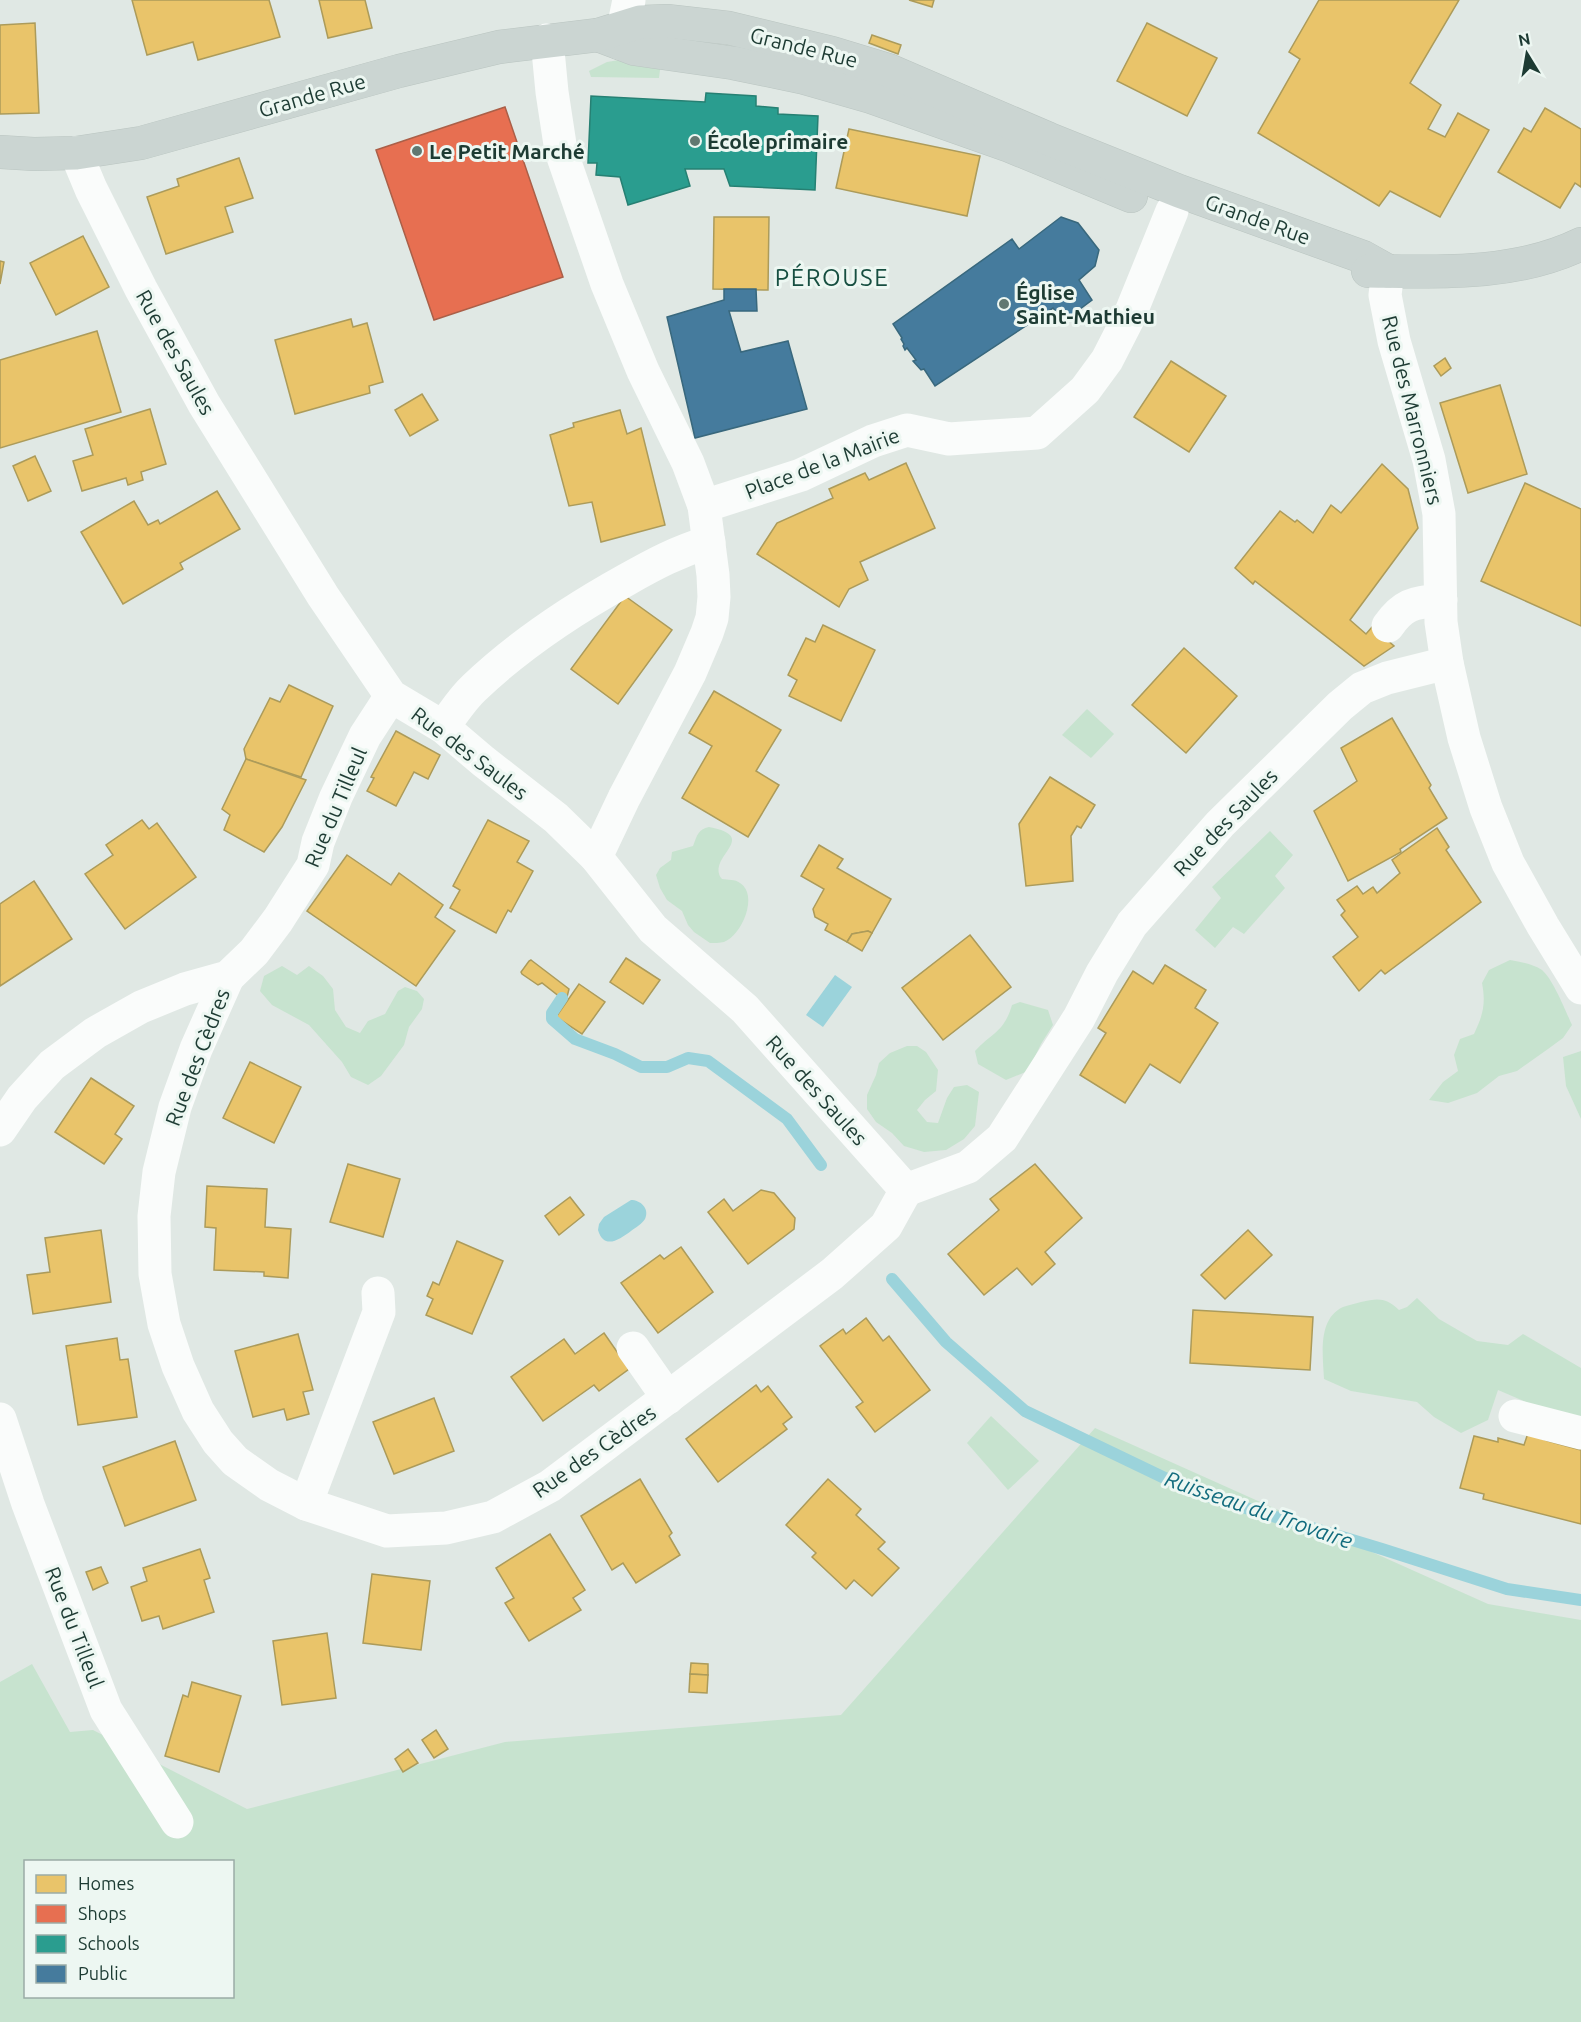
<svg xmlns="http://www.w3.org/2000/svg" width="1581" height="2022" font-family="Ubuntu,sans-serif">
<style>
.green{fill:#c7e3cf;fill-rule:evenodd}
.water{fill:#9bd3db}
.homes{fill:#e9c46a;stroke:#ac9b5a;stroke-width:1.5}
.shops{fill:#e76f51;stroke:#aa5f48;stroke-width:1.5}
.schools{fill:#2a9d8f;stroke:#268073;stroke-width:1.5}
.public{fill:#457b9d;stroke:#39687d;stroke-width:1.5}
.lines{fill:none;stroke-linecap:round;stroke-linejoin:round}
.stream{stroke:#9bd3db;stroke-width:12}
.major-casing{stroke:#bac5c1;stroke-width:34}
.minor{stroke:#fafcfb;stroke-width:33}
.major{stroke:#cbd5d2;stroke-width:33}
.poi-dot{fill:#617871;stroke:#edf7f2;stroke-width:2}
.labels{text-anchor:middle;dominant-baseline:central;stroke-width:6;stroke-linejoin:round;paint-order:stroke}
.street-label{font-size:21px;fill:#1d3b33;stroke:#edf7f2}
.poi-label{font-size:21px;font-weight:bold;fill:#1d3b33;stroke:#edf7f2;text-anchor:start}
.water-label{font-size:22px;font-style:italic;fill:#116b7d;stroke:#edf7f2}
.quarter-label{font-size:24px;letter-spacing:1.5px;fill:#174f41;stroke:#edf7f2}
</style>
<rect width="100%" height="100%" fill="#e0e8e4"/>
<!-- green -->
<g class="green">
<path d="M625,59l36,3 -2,16 -68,-1 -2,-6 18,-9z"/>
<path d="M1087,709l27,25 -23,24 -29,-23z"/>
<path d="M709,827c53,10 -4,30 13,52 6,1 13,0 18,4 19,12 2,52 -16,59 -4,1 -10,1 -14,1l-16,-11 -6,-7 -6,-14 -15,-11 -7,-12 -4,-13 4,-7 11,-8 1,-8 21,-6c4,-10 5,-17 16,-19z"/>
<path d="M1270,831l23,24 -18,21 10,12 -41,46 -11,-7 -18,21 -20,-18 26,-32 -9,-11z"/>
<path d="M1510,960c11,2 23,4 32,10 11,9 24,42 30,55l-9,13 -15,11 -31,22 -18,5 -22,17 -29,10 -19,-3 14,-18 15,-11 -4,-16 6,-16 14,-5c9,-19 12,-30 8,-51l7,-13z"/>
<path d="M282,966l15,9 12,-9 14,10 10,13 2,21 11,17 14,6 8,-12 17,-7 13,-23 7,-4 12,4 7,8 -2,10 -13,18 -5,18 -23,31 -13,9 -17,-8 -9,-15 -33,-37 -37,-20 -12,-14 4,-15z"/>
<path d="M1020,1002l28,8 5,15 -12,19 -13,27 -22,9 -28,-16 -3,-13c18,-19 29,-19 37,-46z"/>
<path d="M907,1046h10l9,6 12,18 -2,21 -11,9 -8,10 10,12 11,1 9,-25 7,-11 13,-2 12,7 -4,34 -11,13 -18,11 -22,2 -20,-6 -12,-13 -16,-11 -9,-13v-14l9,-20 3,-12 11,-10z"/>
<path d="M1581,1051v68l-15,-33 -3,-29z"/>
<path d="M1417,1298l22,21 38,22 31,4 15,-11 58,34v49l-27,-3 -56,-24 -10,30 -27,13 -27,-16 -17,-15 -66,-11 -27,-12c-1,-23 -7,-60 19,-72 5,-2 12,-3 18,-5 18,-4 25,-4 38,8l8,-3z"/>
<path d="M991,1416l48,45 -31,29 -41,-47z"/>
<path d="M1095,1428l393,176 93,16v402h-1581v-340l32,-18 38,68 23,-2 154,79 258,-67 336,-27zM26,1862h206v134h-206z"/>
</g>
<!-- water -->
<g class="water">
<path d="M835,975l17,12 -29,40 -17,-12z"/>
<path d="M631,1200c9,0 19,8 14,19 -3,5 -10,9 -14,12 -12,9 -27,19 -33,-1l1,-6 5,-7z"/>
</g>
<!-- homes -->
<g class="homes">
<path d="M132,0h137l11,37 -82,23 -5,-18 -46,13z"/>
<path d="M319,0h46l7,28 -44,10z"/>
<path d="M909,0h25l-2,7z"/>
<path d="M1319,0h140l-49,83 31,22 -13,24 17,8 13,-24 31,17 -49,87 -50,-26 -11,15 -121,-73 42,-74 -11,-7z"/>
<path d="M35,23l4,90 -39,1v-89z"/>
<path d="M1147,23l70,35 -30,58 -70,-35z"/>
<path d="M872,35l29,10 -3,9 -29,-11z"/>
<path d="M1545,108l36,21v58l-6,-4 -15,25 -62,-36 26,-44 7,4z"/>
<path d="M849,129l131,27 -13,60 -131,-28z"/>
<path d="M239,158l14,40 -28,9 8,25 -67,22 -19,-57 32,-11 -2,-7z"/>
<path d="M714,217h55l-1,73 -55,-1z"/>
<path d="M83,236l26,51 -53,28 -26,-52z"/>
<path d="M0,261l4,1 -4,22z"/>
<path d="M351,319l2,8 14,-4 16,59 -14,4 1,7 -75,21 -20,-74z"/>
<path d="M97,331l24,81 -121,36v-88z"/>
<path d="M1445,358l6,10 -10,8 -7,-10z"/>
<path d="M1171,361l55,35 -37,56 -55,-35z"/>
<path d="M1500,385l27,89 -59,19 -28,-90z"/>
<path d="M422,394l16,26 -28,16 -15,-26z"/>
<path d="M150,409l16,55 -25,8 2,8 -15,5 -2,-7 -44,13 -9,-30 20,-6 -8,-26z"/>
<path d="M620,410l7,24 14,-6 24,97 -64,17 -9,-40 -23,4 -19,-71 24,-8 -1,-4z"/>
<path d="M35,456l16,35 -23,10 -15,-35z"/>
<path d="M906,463l29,65 -75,34 8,18 -19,9 -10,18 -82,-53 20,-31 56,-25 -4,-9 36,-16 4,7z"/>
<path d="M1382,464l26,25 10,39 -68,92 16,14 6,-7 22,19 -30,20 -109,-85 -2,3 -18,-16 45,-57 15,11 2,-2 16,13 18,-28 10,8z"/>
<path d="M1525,483l56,26v117l-100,-45z"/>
<path d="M217,491l23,38 -60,34 3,6 -60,35 -42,-72 53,-31 14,24 10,-5 2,4z"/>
<path d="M625,596l47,34 -54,74 -47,-35z"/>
<path d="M823,625l52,25 -34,71 -52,-25 8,-16 -9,-5 18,-37 9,4z"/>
<path d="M1184,648l53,48 -51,57 -54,-48z"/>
<path d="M289,685l44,21 -32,71 -55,-18 -2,-10 26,-51 10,4z"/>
<path d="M714,691l67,39 -25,41 23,14 -31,52 -66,-39 30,-52 -23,-13z"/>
<path d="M1392,718l39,67 -2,3 18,30 -47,31 1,3 -53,29 -34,-70 43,-30 -16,-33z"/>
<path d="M396,731l44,24 -12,24 -14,-7 -18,34 -29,-15 7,-13 -3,-1z"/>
<path d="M246,759l60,21 -24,47 -18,25 -40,-22 6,-15 -8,-6z"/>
<path d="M1050,777l45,28 -14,23 -4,-2 -6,10 2,45 -47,5 -7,-62z"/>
<path d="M142,820l7,9 8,-6 39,54 -71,52 -40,-55 28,-19 -7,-10z"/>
<path d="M488,820l41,21 -12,21 16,9 -22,41 -3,-2 -12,23 -46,-25 10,-18 -7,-4z"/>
<path d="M1437,828l12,19 -3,3 35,52 -96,72 -4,-4 -22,21 -26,-34 25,-20 -17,-22 4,-4 -8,-11 20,-14 6,8 10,-7 4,6 23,-20 -8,-13z"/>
<path d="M819,845l24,14 -6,9 54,31 -19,34 -4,-2 -16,3 -5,8 -22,-12 3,-6 -13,-7 -2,-8 11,-20 -23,-13z"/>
<path d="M347,855l44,30 8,-12 44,32 -8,12 20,14 -39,55 -109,-75z"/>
<path d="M34,881l38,58 -72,47v-82z"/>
<path d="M868,931l4,2 -10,18 -15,-9 5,-8z"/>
<path d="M970,935l41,52 -68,53 -41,-52z"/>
<path d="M626,958l34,22 -17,24 -33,-22z"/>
<path d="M531,960l38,29 -2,8h-7l-18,-14 -4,2 -16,-11 -1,-2 8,-11z"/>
<path d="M1165,965l41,25 -11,18 23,15 -38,60 -30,-19 -25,39 -45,-28 26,-42 -8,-5 35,-57 20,13z"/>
<path d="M579,984l26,18 -23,32 -26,-17z"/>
<path d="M250,1062l51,25 -27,56 -51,-25z"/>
<path d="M91,1078l43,28 -19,28 7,5 -18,25 -49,-32z"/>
<path d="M348,1164l52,15 -17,58 -53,-15z"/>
<path d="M1035,1164l47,54 -37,34 10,12 -23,21 -15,-17 -33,27 -36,-41 51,-44 -9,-11z"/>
<path d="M207,1186l60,3 -2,38 26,2 -3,49 -24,-2v-4l-50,-2 2,-42 -11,-1z"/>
<path d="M761,1190l13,3 21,25 -1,11 -46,35 -40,-52 16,-13 9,12z"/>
<path d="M570,1197l14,18 -25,20 -14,-19z"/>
<path d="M101,1230l10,72 -78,12 -6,-39 23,-3 -5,-34z"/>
<path d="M1248,1230l24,25 -47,44 -24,-24z"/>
<path d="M457,1241l46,20 -31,73 -46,-19 7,-16 -6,-3 6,-14 6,3z"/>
<path d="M681,1247l32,45 -55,41 -37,-50 39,-28 4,4z"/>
<path d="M1193,1310l120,7 -3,53 -120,-7z"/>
<path d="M866,1318l17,23 6,-5 41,54 -55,42 -19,-25 7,-5 -43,-56 23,-17 3,5z"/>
<path d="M604,1333l25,36 -30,22 -5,-6 -51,36 -32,-44 53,-38 11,15z"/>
<path d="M298,1334l15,56 -10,2 6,22 -22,6 -3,-11 -31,8 -18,-66z"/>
<path d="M117,1338l3,22 8,-1 9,58 -59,8 -12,-79z"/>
<path d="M756,1385l5,7 7,-6 24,31 -9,7 4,5 -69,53 -32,-43z"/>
<path d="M434,1398l20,53 -60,23 -21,-52z"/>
<path d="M1528,1433l20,8 33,9v74l-98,-25 1,-5 -24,-6 14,-52 24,6v-4l26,7z"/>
<path d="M175,1441l21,59 -71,26 -22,-59z"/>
<path d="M640,1479l32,54 -3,3 11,19 -44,28 -13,-20 -11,7 -31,-54z"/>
<path d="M828,1479l33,30 -5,6 29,27 -7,7 21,19 -27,28 -18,-16 -8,9 -34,-32 4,-4 -30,-28z"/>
<path d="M550,1534l35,56 -12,8 8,12 -52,31 -24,-38 9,-5 -18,-30z"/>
<path d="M200,1549l10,29 -6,2 10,32 -51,17 -4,-13 -17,5 -11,-34 16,-6 -4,-13z"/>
<path d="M101,1567l7,16 -15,7 -7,-18z"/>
<path d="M372,1574l58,7 -9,69 -58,-7z"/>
<path d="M327,1633l9,65 -54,7 -9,-64z"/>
<path d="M691,1663l17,1v11l-18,-1z"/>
<path d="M690,1674l18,1 -1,18 -18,-1z"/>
<path d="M192,1682l49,14 -22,76 -54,-16 18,-61 5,2z"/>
<path d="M436,1730l12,19 -14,9 -12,-18z"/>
<path d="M408,1749l10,14 -15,9 -8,-13z"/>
</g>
<!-- shops -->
<path class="shops" d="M505,107l58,170 -129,43 -58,-170z"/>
<!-- schools -->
<path class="schools" d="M706,93l50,3v10l22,2v6l40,2 -3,74 -85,-4 -6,-17h-39l5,17 -62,19 -8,-28 -24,-2 1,-12h-9l3,-67 114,6z"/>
<!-- public -->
<g class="public">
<path d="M1061,217l17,6 21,27 -4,16 -16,14 13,20 -28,21 -11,-13 -118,78 -11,-17 -3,1 -8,-9 3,-1 -9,-12 -2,2 -2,-4 1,-2 -3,-5 1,-1 -9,-14 119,-85 7,10z"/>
<path d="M724,289h32l1,22h-28l12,41 47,-11 19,68 -112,29 -28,-121 57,-17z"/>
</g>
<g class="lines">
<!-- stream -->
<g class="stream">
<path d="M562,998l-10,15v6l23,20 40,15 26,13h26l21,-9 20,3 79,58 34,46"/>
<path d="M892,1279l54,63 79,69 150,72 41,16 166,50 125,40 74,11"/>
</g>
<defs>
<g id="major">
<path d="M598,35l37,14 98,14 68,14 70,20 139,49 121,50"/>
<path d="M0,152l34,2 42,-1 65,-10 258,-72 100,-24 99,-12 42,-13 27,-1 62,7 103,25 56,17 161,69 130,52 184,66 25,14"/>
<path d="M1368,271c71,1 147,5 213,-27"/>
</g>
</defs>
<!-- major casing -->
<use href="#major" class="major-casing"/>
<!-- minor -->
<g class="minor">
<path d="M547,40l5,52 9,59 46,133 36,87 45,92 16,43 9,69 1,22 -2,21 -5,15 -17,40 -66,125 -28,59"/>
<path d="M620,43l9,-43"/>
<path d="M76,153l15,36 50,100 63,115 119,192 68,100 52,31 40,34 73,57 40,39 57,72 92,80 161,181"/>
<path d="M1388,271l-3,24 9,46 35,119 10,54 2,108 6,41 17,75 22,70 22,55 35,63 38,62"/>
<path d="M704,506l97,-31 72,-34 34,-11 42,9 88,-6 48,-43 22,-30 22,-43 43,-106"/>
<path d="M1388,626c16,-23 26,-23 53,-26"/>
<path d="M443,727c10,-13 19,-28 31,-39 45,-43 98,-78 152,-108 30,-17 51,-28 83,-38"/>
<path d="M228,977l-32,72 -21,58 -16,65 -5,44 1,58 9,50 14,42 20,45 20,31 17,19 34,24 37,19 81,27 59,-3 47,-11 57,-31 282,-212 54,-48 20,-36"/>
<path d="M0,1130l22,-32 30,-33 43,-32 46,-26 44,-18 43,-12 26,-25 24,-32 35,-55 5,-23 18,-45 29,-61 26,-40"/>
<path d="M906,1190l62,-23 34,-29 77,-120 23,-45 30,-49 88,-100 120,-118 22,-18 25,-10 60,-15"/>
<path d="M633,1348l35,50"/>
<path d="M1515,1416l66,17"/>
<path d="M0,1419l28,85 78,206 71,112"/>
<path d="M306,1504l73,-192 -1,-19"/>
</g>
<!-- major -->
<use href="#major" class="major"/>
</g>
<!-- markers -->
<g class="poi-dot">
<circle cx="695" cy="141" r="6"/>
<circle cx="417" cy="151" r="6"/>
<circle cx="1004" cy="304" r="6"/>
</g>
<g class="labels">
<!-- street labels -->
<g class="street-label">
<text transform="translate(804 47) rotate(14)">Grande Rue</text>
<text transform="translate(312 95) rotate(-16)">Grande Rue</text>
<text transform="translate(1258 219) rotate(20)">Grande Rue</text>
<text transform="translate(176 352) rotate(61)">Rue des Saules</text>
<text transform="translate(1413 410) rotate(76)">Rue des Marronniers</text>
<text transform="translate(822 463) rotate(-21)">Place de la Mairie</text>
<text transform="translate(470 753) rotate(37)">Rue des Saules</text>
<text transform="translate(335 807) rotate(-67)">Rue du Tilleul</text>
<text transform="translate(1225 822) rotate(-46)">Rue des Saules</text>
<text transform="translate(197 1057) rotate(-69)">Rue des Cèdres</text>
<text transform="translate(817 1090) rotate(48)">Rue des Saules</text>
<text transform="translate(594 1451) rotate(-35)">Rue des Cèdres</text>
<text transform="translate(75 1627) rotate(69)">Rue du Tilleul</text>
</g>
<!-- poi labels -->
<g class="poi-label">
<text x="707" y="141">École primaire</text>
<text x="429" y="151">Le Petit Marché</text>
<text x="1016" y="292">Église<tspan x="1016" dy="24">Saint-Mathieu</tspan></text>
</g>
<!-- water labels -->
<g class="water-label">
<text transform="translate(1259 1509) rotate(19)">Ruisseau du Trovaire</text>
</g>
<!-- quarter labels -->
<g class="quarter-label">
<text x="832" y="277">PÉROUSE</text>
</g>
</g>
<!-- legend -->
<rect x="24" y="1860" width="210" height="138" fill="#edf7f2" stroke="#9aaca6" stroke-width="1.5"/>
<rect x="36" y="1875" width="30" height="18" fill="#e9c46a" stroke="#9aaca6" stroke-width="1.5"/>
<text x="78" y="1890" font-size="18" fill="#1d3b33">Homes</text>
<rect x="36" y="1905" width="30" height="18" fill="#e76f51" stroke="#9aaca6" stroke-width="1.5"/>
<text x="78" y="1920" font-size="18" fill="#1d3b33">Shops</text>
<rect x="36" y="1935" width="30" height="18" fill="#2a9d8f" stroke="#9aaca6" stroke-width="1.5"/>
<text x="78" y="1950" font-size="18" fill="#1d3b33">Schools</text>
<rect x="36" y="1965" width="30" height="18" fill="#457b9d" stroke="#9aaca6" stroke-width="1.5"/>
<text x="78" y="1980" font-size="18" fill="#1d3b33">Public</text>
<!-- north arrow -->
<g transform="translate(1527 54) rotate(349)" stroke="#edf7f2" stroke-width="4.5" paint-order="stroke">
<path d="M0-4.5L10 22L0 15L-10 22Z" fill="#1d3b33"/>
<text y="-9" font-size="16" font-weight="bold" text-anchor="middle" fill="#1d3b33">N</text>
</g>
</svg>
